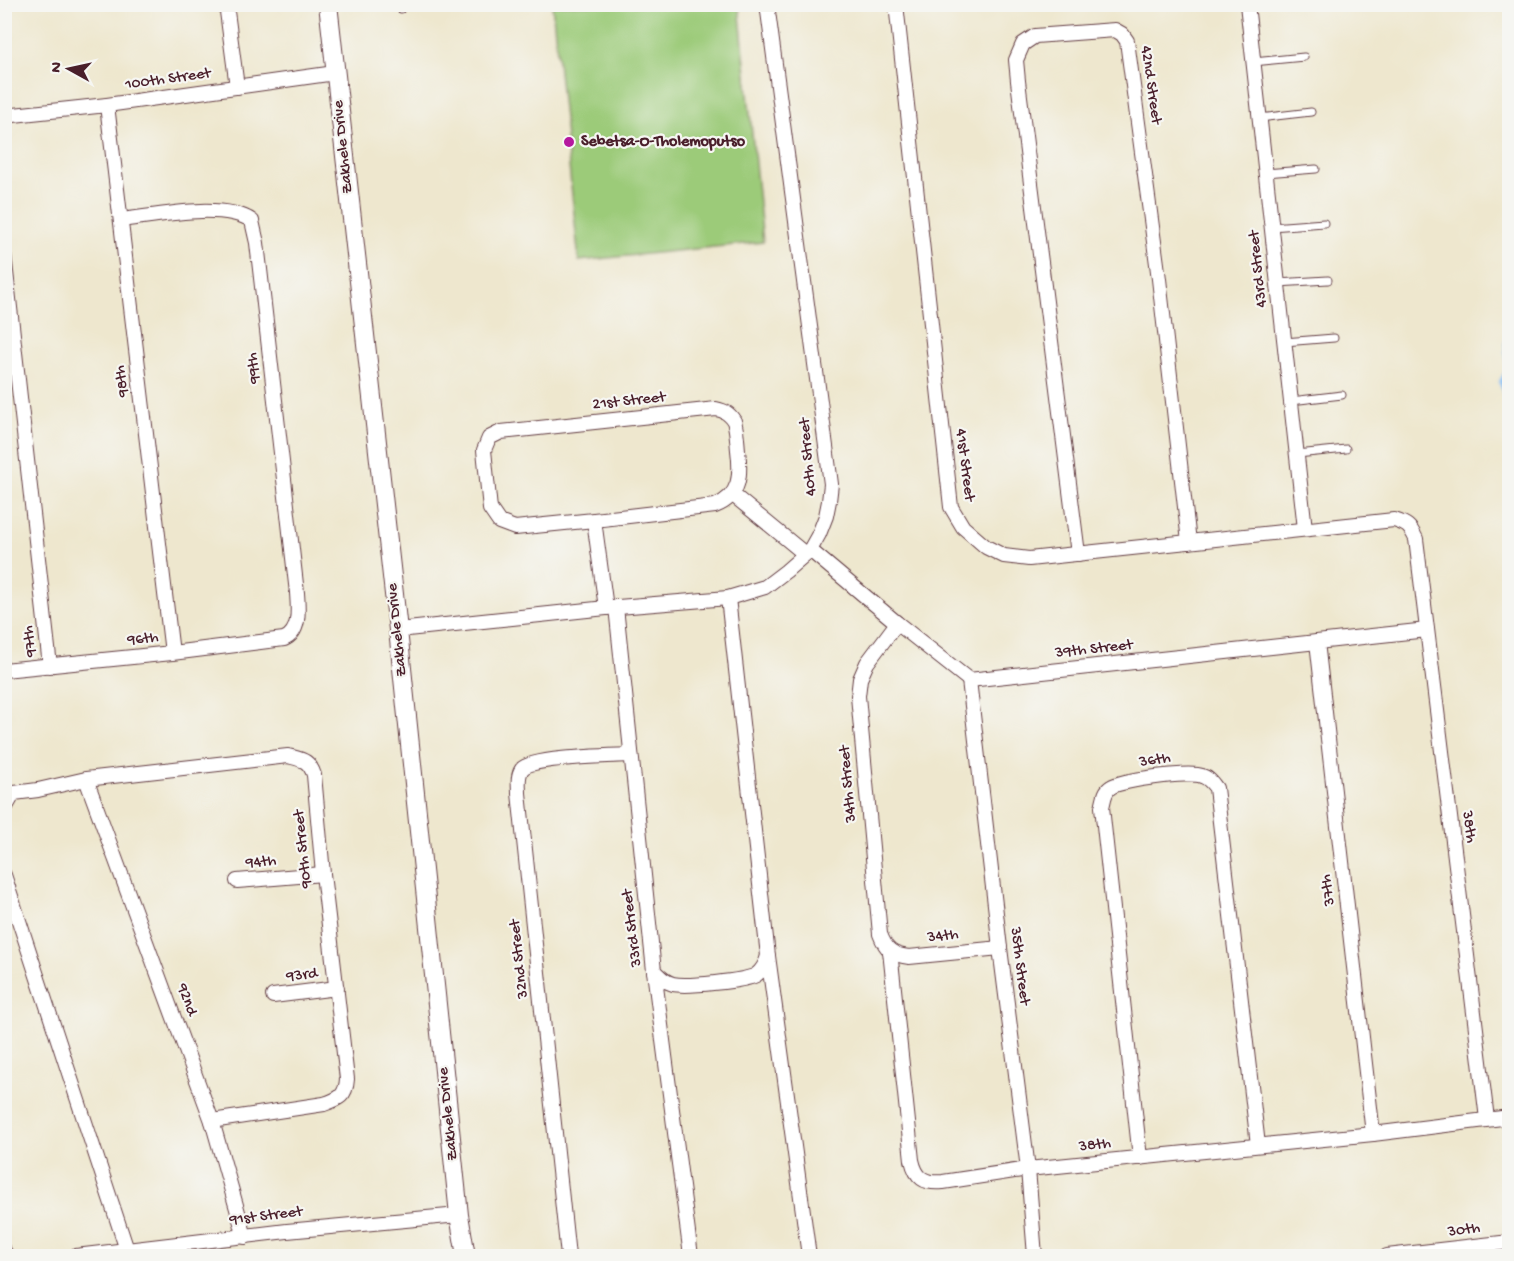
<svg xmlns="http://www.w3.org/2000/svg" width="1514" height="1261" font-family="'Gochi Hand',sans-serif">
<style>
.green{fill:#9ccb79;stroke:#737552;stroke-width:1.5}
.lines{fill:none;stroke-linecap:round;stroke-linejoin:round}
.stream{stroke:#83bdf4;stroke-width:4.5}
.service-casing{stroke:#633d43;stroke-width:9}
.minor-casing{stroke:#633d43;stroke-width:16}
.tertiary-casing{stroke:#633d43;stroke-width:20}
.service{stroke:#fff;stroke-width:7}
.minor{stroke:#fff;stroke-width:14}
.tertiary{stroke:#fff;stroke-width:18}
.poi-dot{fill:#b5179e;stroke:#f6f6f2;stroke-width:2}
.labels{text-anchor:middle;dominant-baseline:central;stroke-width:4.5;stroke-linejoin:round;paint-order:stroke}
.street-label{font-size:16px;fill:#4a1f2b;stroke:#f6f6f2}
.poi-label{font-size:16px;font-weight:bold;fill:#4a1f2b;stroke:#f6f6f2;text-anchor:start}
</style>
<rect width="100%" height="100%" fill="#f6f6f2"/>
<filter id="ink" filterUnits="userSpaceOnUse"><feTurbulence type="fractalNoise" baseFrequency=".0167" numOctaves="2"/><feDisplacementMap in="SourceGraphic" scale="12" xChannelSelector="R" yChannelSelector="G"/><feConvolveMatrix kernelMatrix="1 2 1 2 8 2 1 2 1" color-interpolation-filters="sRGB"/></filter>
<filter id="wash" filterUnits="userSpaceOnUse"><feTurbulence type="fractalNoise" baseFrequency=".008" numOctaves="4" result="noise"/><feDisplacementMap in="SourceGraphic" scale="24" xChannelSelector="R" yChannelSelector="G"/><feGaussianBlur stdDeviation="1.35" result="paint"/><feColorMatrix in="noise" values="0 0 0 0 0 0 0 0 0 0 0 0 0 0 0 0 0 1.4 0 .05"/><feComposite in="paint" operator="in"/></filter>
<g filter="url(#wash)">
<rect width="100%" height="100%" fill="#eee7ce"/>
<!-- green -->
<path class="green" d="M552,5h187l24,237 -184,19z"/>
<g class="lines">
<!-- stream -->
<path class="stream" d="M1510,335l-4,9 2,25 -7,13 9,29"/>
</g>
</g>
<g filter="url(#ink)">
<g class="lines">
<defs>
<g id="service">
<path d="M401,4v5"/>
<path d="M1247,7l16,-3"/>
<path d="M1253,62l51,-5"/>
<path d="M1259,118l52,-6"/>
<path d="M1265,173l51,-4"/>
<path d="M1271,227l53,-4"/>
<path d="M1277,283l51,-3"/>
<path d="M1284,342l50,-4"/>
<path d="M1291,401l51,-6"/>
<path d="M1297,454l49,-5"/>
</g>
<g id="minor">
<path d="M226,4l11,83"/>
<path d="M896,4l55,503 12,20 23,20 18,9 25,3 365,-39c13,4 16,6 22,19l71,580"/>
<path d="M1247,4l58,525"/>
<path d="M107,105l65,548"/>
<path d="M4,116l103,-11 228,-32"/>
<path d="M4,254l46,412"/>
<path d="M716,409c9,2 13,4 18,12 3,10 3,19 4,29 3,24 3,46 -23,56l-121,14 -79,8 -16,-6 -9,-13 -6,-59 5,-12 12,-6z"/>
<path d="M732,494l73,60"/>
<path d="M594,520l12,88"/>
<path d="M810,550l87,73 72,57 458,-50"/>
<path d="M1078,554l-60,-473 -2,-21 7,-16 12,-8 80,-6 7,4 5,7 32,238 30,263"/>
<path d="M728,598l40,358 41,300"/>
<path d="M616,607l38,364 37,285"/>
<path d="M897,623l-30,40 -7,16 -2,17 22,238c6,16 12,21 29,23l91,-9"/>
<path d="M398,630l208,-22 122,-10 37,-11 21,-16 24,-21 9,-16 7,-18 3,-15 2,-17 -64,-480"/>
<path d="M1317,642l56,492"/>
<path d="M4,670l168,-17 112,-14c17,-7 14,-31 13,-46l-40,-350 -5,-22c-29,-20 -96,-5 -131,-1"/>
<path d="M969,680l31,268 28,221 7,87"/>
<path d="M86,779l126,342 33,116"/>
<path d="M4,810l10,-17 24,-3 48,-11 202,-23c15,4 21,4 26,19l9,99 24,205c-1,17 -8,20 -23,25l-112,17"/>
<path d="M4,875l123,375"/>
<path d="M237,881l86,-7"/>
<path d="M890,951l22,209c4,18 12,24 31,22l85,-13 345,-35 137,-17"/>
<path d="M654,971c6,6 11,11 19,13 13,3 72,-3 83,-9 7,-5 10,-12 12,-19"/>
<path d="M273,996l64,-8"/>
<path d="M1140,1158l-38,-351c2,-6 2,-16 9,-20 10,-7 79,-16 91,-11 7,2 10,7 14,12l42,357"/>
<path d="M4,1251l3,5"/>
<path d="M76,1256l211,-25 172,-16"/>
<path d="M568,1256l-49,-463c0,-7 -2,-17 3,-24 10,-12 90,-13 108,-14"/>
<path d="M1387,1256l123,-14"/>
</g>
<path id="tertiary" d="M328,4l70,626 61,585 7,41"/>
</defs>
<!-- service casing -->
<use href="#service" class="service-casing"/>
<!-- minor casing -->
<use href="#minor" class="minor-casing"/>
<!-- tertiary casing -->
<use href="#tertiary" class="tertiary-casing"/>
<!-- service -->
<use href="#service" class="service"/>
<!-- minor -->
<use href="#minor" class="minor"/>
<!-- tertiary -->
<use href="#tertiary" class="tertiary"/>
</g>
</g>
<!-- markers -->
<circle class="poi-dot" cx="569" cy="142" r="6"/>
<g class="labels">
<!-- street labels -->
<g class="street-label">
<text transform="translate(168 80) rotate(-8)">100th Street</text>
<text transform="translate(1150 85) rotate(82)">42nd Street</text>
<text transform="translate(344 147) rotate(-96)">Zakhele Drive</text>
<text transform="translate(1259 269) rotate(-96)">43rd Street</text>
<text transform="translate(255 368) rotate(-96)">99th</text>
<text transform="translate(123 381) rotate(-97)">98th</text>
<text transform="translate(629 402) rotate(-6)">21st Street</text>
<text transform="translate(809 457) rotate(-95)">40th Street</text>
<text transform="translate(964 465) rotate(83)">41st Street</text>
<text transform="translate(398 630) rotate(-96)">Zakhele Drive</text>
<text transform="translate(143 640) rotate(-6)">96th</text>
<text transform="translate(31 641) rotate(-96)">97th</text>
<text transform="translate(1094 650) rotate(-6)">39th Street</text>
<text transform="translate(1155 761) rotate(-8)">36th</text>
<text transform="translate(849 784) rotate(-95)">34th Street</text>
<text transform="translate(1468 827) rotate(83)">38th</text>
<text transform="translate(304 849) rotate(-96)">90th Street</text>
<text transform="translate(261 863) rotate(-5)">94th</text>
<text transform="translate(1329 890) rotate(-97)">37th</text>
<text transform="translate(633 928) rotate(-97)">33rd Street</text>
<text transform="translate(943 937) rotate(-6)">34th</text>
<text transform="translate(520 959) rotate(-96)">32nd Street</text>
<text transform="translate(1019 966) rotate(83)">35th Street</text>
<text transform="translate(302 976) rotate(-7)">93rd</text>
<text transform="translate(186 1000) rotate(70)">92nd</text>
<text transform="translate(449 1114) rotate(-96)">Zakhele Drive</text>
<text transform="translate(1095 1146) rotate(-6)">38th</text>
<text transform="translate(266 1217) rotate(-7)">91st Street</text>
<text transform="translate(1464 1231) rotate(-7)">30th</text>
</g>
<!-- poi labels -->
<g class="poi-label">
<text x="581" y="142">Sebetsa-O-Tholemoputso</text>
</g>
</g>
<!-- margin -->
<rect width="1514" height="1261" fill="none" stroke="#f6f6f2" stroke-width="24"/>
<!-- north arrow -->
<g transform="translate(69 69) rotate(278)" stroke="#f6f6f2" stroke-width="4.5" paint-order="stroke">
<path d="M0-4.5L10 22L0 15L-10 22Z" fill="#4a1f2b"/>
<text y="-9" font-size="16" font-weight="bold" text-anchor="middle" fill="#4a1f2b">N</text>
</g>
</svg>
